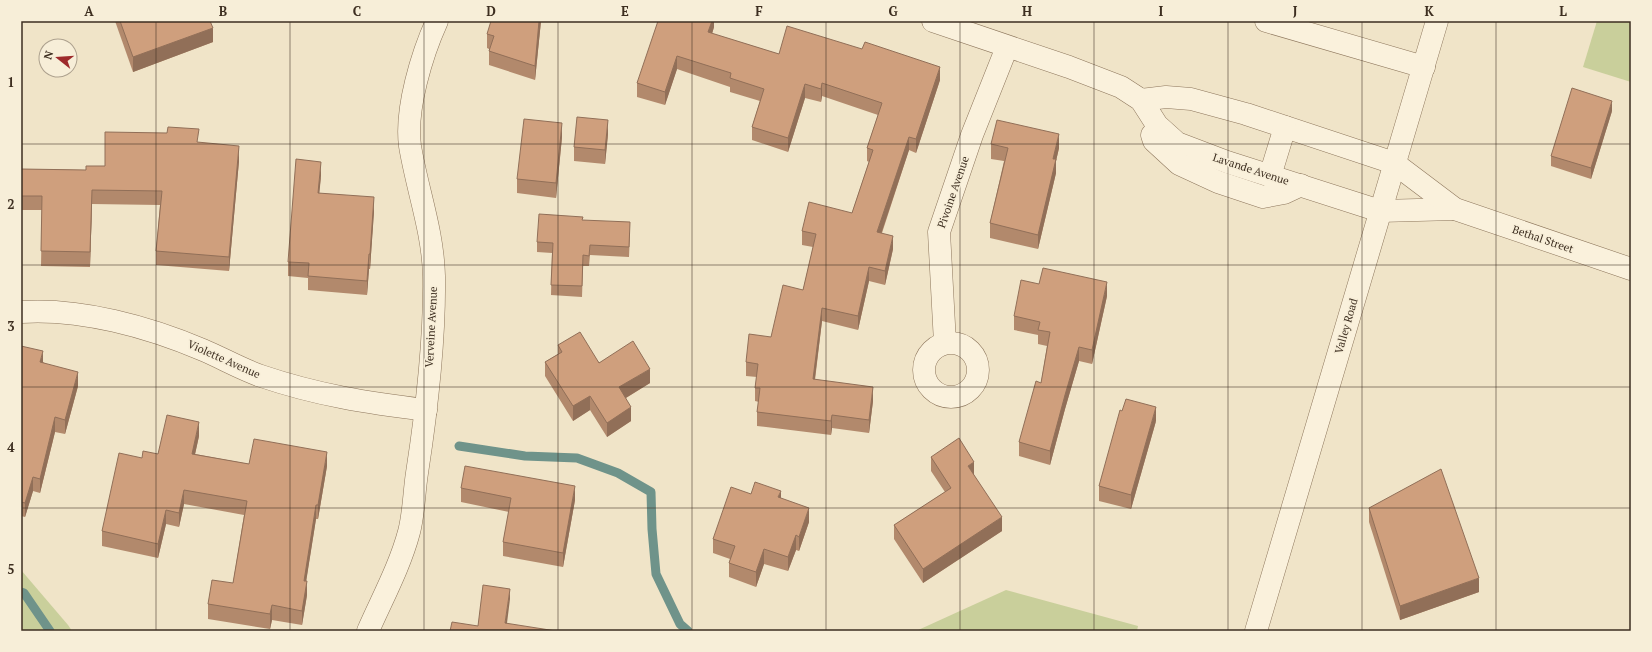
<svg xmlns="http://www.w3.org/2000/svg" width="1652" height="652" font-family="'PT Serif',serif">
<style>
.green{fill:#c9cf9b}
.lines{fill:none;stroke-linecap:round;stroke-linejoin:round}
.stream{stroke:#6f938a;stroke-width:9}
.minor-casing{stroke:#8d765c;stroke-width:23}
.tertiary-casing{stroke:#8d765c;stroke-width:23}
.minor{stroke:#faf1dc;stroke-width:22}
.tertiary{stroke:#faf1dc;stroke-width:22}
.wall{fill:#b2896c}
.shaded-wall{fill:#916f58}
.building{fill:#cf9f7d;stroke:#916f58}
.grid{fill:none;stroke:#3d2e20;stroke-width:1;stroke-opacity:0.55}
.labels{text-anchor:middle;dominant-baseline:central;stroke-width:3;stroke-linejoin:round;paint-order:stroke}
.street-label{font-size:11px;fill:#3d2e20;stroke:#f7eed8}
.neatline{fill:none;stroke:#3d2e20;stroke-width:1.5}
.grid-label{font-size:13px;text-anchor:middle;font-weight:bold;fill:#3d2e20}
</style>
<rect width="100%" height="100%" fill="#f0e4c8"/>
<!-- green -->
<g class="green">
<path d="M1597,21h34v61l-48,-15z"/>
<path d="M21,570l47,55 4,6h-51z"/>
<path d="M1006,590l132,36 -1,5h-221z"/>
</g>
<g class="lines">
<!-- stream -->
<g class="stream">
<path d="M459,446l66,10 52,2 41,15 33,19 1,37 4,45 24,50 8,7"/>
<path d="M21,592l3,1 26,38"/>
</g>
<defs>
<g id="minor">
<path d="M933,21l136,46 52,20 20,13 16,25 20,18 50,19 153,49 75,-2"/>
<path d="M1266,21l158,46"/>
<path d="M1141,100l25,-3 25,2 55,15 148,49 61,46 176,60"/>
<path d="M1152,135l2,6 25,23 39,18 45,15 21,-4 17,-8"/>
<path d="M1270,176l15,-49"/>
<path d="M21,312c60,-4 128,15 182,38 19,8 38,19 58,26 56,19 107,27 165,34"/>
<path d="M945,343l-6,-111 33,-97 35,-88"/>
<circle cx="951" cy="370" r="27"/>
<path d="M368,631c14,-32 32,-65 41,-99 5,-19 5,-40 8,-59 10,-65 18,-132 17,-197 -1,-45 -17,-87 -24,-130 -5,-37 12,-92 27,-125"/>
</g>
<path id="tertiary" d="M1256,631l181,-610"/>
</defs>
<!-- minor casing -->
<use href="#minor" class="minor-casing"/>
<!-- tertiary casing -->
<use href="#tertiary" class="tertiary-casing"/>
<!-- minor -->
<use href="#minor" class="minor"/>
<!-- tertiary -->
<use href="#tertiary" class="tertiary"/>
</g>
<!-- wall -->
<g class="wall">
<path d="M115,21h95l3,21 -80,30z"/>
<path d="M541,21l-6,59 -46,-15v-16l-2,-1v-14z"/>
<path d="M676,21h38v6l-2,7 67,20 161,26 -24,73 -7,-3 -27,83 11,16 -8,36 -16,-4 -11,49 -36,-9 -7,59 58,21 -4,32 -37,-5 -1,7 -74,-9v-14l2,-10 -4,-1v-13l2,-11 -11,-1v-14l25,-25 32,-47 10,-43 -11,-2v-14l50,-18 17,-51 -2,-1v-13l11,-33 -56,-19 -1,6 -16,-4 -17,54 -36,-12v-13l8,-26 -30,-9v-5l-53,-18 -12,36 -28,-8v-14z"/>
<path d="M1612,111l-21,68 -40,-13v-10z"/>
<path d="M608,134l-3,30 -31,-3v-14z"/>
<path d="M562,137l-6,61 -39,-5v-14z"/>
<path d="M199,142l40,19 -10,110 -73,-6v-14l4,-46 -68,-1 -2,63 -49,-1 1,-56h-21v-41l65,1 19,-4z"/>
<path d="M991,144l68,4 -3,13v12l-18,76 -48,-11v-15l14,-62 -13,-2z"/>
<path d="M321,176l-2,17 55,18 -4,58h-1l-2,26 -59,-5v-12l-20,-2v-14z"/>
<path d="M583,220l47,13 -1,24 -39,-2 -1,11h-6l-1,31 -31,-2 1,-42 -15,-1v-10z"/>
<path d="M1107,296l-15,68 -13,-3 -14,48 -15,56 -31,-9v-14l22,-59 6,-37 -9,-2v-9l-24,-5v-14z"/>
<path d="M558,345l92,38 -24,15 5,23 -24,16 -17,-27 -17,11 -28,-45v-14l13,-8z"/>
<path d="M21,346l22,16 35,24 -13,48 -10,-2 -15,61 -7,-2 -8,26 -4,-1z"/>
<path d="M1156,421l-25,88 -32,-8v-15z"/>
<path d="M199,436l-4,18 54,10 78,2 -9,53h-2l-10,62 1,14 -5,30 -30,-5 -2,9 -62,-10v-15l25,-21 11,-68 -60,-11 -5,23 -13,-3 -8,34 -56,-12v-15l40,-73 16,-4z"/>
<path d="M931,457l43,18 28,56 -79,52 -29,-44v-14l51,-33 -14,-21z"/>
<path d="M461,488l114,12 -12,67 -60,-11v-14l6,-30 -48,-10z"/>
<path d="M751,494l30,4 28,24 -10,29 -3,-1 -8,21 -24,-7 -8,23 -27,-10v-14l1,-4 -17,-6v-14z"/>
<path d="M1369,508l110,84 -79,28 -31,-98z"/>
</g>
<!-- shaded-wall -->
<g class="shaded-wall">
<path d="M539,21h2l-6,59v-14z"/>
<path d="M712,21h2v6l-6,19v-14z"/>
<path d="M213,28v14l-80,30v-15z"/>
<path d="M677,56v13l-12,36v-13z"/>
<path d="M940,67v13l-24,73v-14z"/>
<path d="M822,83v13l-1,6v-13z"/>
<path d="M805,84v14l-17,54v-14z"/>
<path d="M1612,101v10l-21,68v-11z"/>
<path d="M608,120v14l-3,30v-14z"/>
<path d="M562,123v14l-6,61v-15z"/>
<path d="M1059,134v14l-3,13v12l-18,76v-14l15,-76z"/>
<path d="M909,137v13l-32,96v-14z"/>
<path d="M239,146v15l-10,110v-14z"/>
<path d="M321,162v14l-3,31v-14z"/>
<path d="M92,190v14l-2,63v-15z"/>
<path d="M374,197v14l-4,58v-15z"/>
<path d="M893,236v13l-8,36v-14z"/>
<path d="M369,254v15l-2,26v-14z"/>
<path d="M869,267v14l-11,49v-14z"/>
<path d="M1107,282v14l-15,68v-14z"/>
<path d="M822,308v13l-9,72v-14z"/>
<path d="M1079,347v14l-14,48 -15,56v-14l15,-56z"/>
<path d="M43,351v14l-3,-3z"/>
<path d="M650,369v14l-31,19v-15z"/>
<path d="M78,372v14l-13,48v-14z"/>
<path d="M873,387v14l-4,32v-13z"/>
<path d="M590,396v14l-17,11v-15z"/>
<path d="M631,407v14l-24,16v-14z"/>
<path d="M1156,407v14l-25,88v-14z"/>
<path d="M832,415v13l-1,7v-14z"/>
<path d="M55,417v15l-15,61v-14z"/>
<path d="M199,422v14l-7,32v-14z"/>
<path d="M327,452v14l-9,53v-14z"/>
<path d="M974,462v14l-6,-10z"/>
<path d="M33,477v14l-8,26v-14z"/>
<path d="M575,486v14l-12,67v-14z"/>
<path d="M184,490v14l-5,23v-14z"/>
<path d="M781,491v14l-3,-8z"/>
<path d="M316,505v14l-12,76v-14z"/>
<path d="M809,508v14l-10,29v-14z"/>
<path d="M166,510v14l-8,34v-14z"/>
<path d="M1002,517v14l-79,52v-14z"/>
<path d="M796,535v15l-8,21v-14z"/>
<path d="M764,549v15l-8,23v-15z"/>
<path d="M1479,578v14l-79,28v-14z"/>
<path d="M307,581v14l-5,30v-14z"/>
<path d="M510,589v10l-4,32 -1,-8z"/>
<path d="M272,605v15l-2,9v-15z"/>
</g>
<!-- building -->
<g class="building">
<path d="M120,21h90l3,7 -80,29z"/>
<path d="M491,21h48l-4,45 -46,-15 5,-15 -7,-2z"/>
<path d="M658,21h54l-4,11 71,22 8,-28 75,23 3,-7 75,25 -24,72 -7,-2 -32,95 16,4 -8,35 -16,-4 -11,49 -36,-8 -9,71 60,8 -4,33 -37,-5 -1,6 -74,-9 3,-24h-5l3,-24 -12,-2 3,-28 22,3 12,-52 20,5 13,-56 -14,-3 7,-29 43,11 21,-63 -6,-2 15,-45 -60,-20 -1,6 -16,-5 -17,54 -36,-11 12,-38 -34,-11 1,-5 -54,-17 -12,36 -28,-9z"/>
<path d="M1572,88l40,13 -21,67 -40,-12z"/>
<path d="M577,117l31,3 -3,30 -31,-3z"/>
<path d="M524,119l38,4 -6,60 -39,-4z"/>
<path d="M997,120l62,14 -6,25h3l-18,76 -48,-12 18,-75 -17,-4z"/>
<path d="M168,127l31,2 -2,13 42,4 -10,111 -73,-6 6,-60 -70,-1 -2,62 -49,-1 1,-55h-21v-27l65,1v-4h19v-34l62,1z"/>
<path d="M296,159l25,3 -3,31 56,4 -4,57h-1l-2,27 -59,-5 1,-13 -21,-1z"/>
<path d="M539,214l44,3 -1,3 48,2 -1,25 -39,-2 -1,11 -6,-1 -1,31 -31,-1 2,-42 -16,-1z"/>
<path d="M1043,268l64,14 -15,68 -13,-3 -14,48 -15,56 -31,-9 17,-61 5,2 9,-51 -12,-2 2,-8 -26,-6 7,-36 18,4z"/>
<path d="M580,332l19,31 34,-22 17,28 -31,18 12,20 -24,16 -17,-27 -17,10 -28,-44 17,-10 -4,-7z"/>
<path d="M21,346l22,5 -3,11 38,10 -13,48 -10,-3 -15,62 -7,-2 -8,26 -4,-1z"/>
<path d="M1126,399l30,8 -25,88 -32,-9 21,-76 2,1z"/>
<path d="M167,415l32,7 -7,32 57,10 5,-25 73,13 -9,53h-2l-12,76h3l-5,30 -30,-6 -2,9 -62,-10 4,-24 21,3 14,-82 -63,-11 -5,23 -13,-3 -8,34 -56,-13 17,-78 23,5 1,-7 15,3z"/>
<path d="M959,438l15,24 -6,4 34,51 -79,52 -29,-44 57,-37 -20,-31z"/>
<path d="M465,466l110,20 -12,67 -60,-11 8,-44 -50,-10z"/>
<path d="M1441,469l38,109 -79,28 -31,-98z"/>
<path d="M755,482l26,9 -3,6 31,11 -10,29 -3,-2 -8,22 -24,-8 -8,23 -27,-9 6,-17 -22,-7 18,-52 20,7z"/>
<path d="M483,585l27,4 -5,34 51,8h-106l2,-9 26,4z"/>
</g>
<!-- grid -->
<path class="grid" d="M156,21v610M290,21v610M424,21v610M558,21v610M692,21v610M826,21v610M960,21v610M1094,21v610M1228,21v610M1362,21v610M1496,21v610M21,144h1610M21,265h1610M21,387h1610M21,508h1610"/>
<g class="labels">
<!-- street labels -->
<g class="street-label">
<text transform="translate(1251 169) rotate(18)">Lavande Avenue</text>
<text transform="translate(953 192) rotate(-71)">Pivoine Avenue</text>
<text transform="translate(1543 239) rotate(19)">Bethal Street</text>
<text transform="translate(1346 326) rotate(-74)">Valley Road</text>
<text transform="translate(431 327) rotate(-87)">Verveine Avenue</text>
<text transform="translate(224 359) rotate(24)">Violette Avenue</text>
</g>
</g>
<!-- border -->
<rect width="1652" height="652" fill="none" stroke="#f7eed8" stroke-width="44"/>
<!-- north arrow -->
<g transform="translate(58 58) rotate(287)"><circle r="19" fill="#f7eed8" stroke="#ada18e"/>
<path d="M0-3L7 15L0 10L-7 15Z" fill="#9e2a2b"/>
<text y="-6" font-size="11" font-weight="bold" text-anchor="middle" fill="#3d2e20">N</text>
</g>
<rect x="22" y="22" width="1608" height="608" class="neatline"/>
<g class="grid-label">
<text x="89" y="16">A</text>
<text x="223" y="16">B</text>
<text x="357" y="16">C</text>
<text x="491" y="16">D</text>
<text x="625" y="16">E</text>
<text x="759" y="16">F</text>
<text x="893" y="16">G</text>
<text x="1027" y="16">H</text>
<text x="1161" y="16">I</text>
<text x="1295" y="16">J</text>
<text x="1429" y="16">K</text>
<text x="1563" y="16">L</text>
<text x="11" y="87">1</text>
<text x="11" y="209">2</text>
<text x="11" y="331">3</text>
<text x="11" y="452">4</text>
<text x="11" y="574">5</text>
</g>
</svg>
